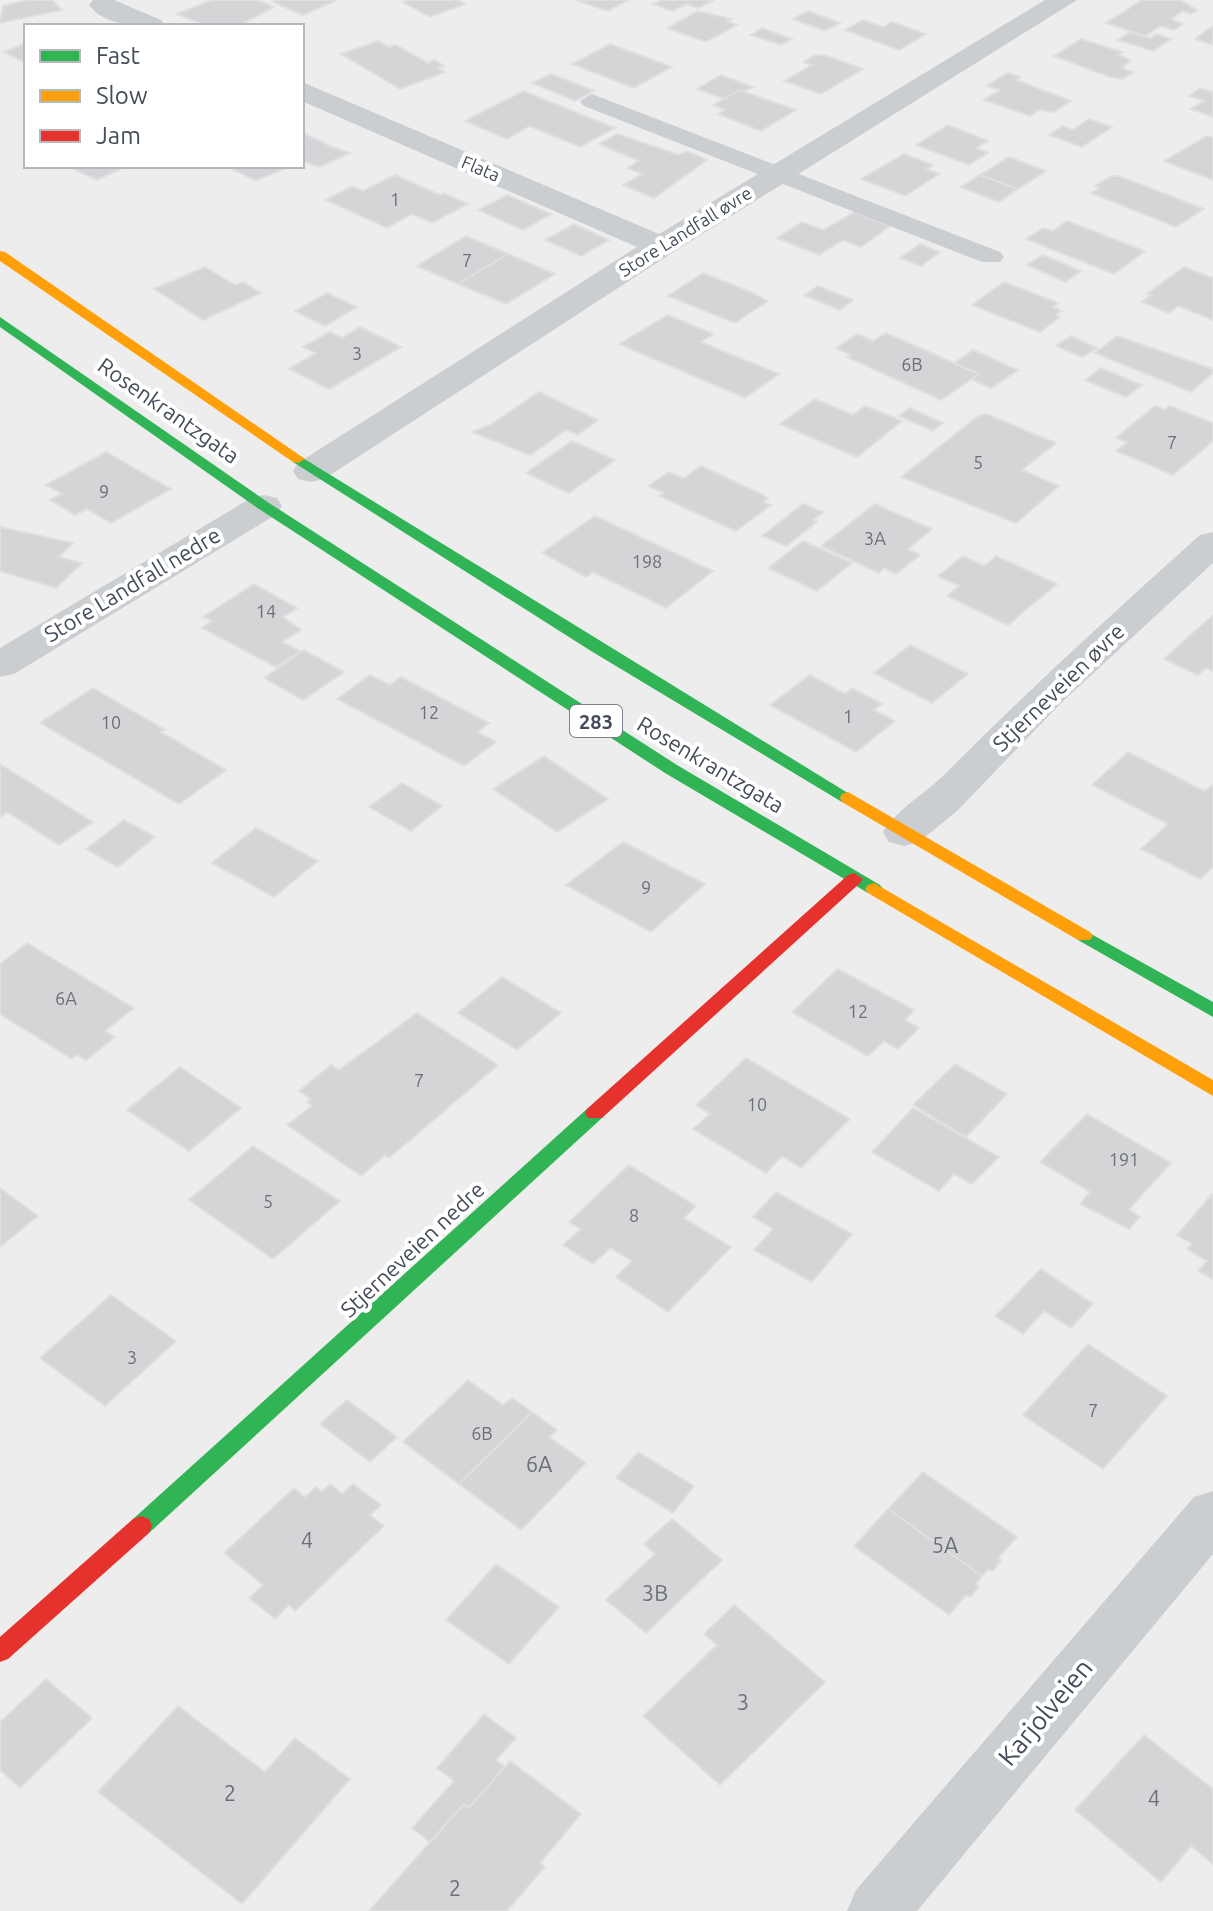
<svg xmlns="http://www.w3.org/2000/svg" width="1213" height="1911" font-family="Ubuntu,sans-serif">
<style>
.building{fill:#d5d5d7;stroke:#dfdfe0;stroke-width:2}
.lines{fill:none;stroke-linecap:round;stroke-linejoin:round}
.lane{fill:#cbced1;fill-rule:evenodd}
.street{fill:#cbced1;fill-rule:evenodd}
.fast{fill:#30b455;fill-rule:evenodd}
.slow{fill:#ff9f0a;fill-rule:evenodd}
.jam{fill:#e5322d;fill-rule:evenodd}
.labels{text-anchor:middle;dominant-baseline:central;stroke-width:8;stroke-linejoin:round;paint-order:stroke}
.far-street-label{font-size:18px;fill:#444c5a;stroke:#fff}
.number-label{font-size:18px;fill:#6a707a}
.shield{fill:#fff;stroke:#7c828c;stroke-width:2}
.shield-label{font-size:20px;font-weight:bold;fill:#444c5a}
.street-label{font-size:22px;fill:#444c5a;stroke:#fff}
.near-number-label{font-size:22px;fill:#6a707a}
.near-street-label{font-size:26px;fill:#444c5a;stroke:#fff}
</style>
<rect width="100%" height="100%" fill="#eeeded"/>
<!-- building -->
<g class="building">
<path d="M28,0h24l10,10 -62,13 3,-17z"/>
<path d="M212,0h45l17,7 -36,19h-32l-29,-12z"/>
<path d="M278,0h59l-34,15 -30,-13z"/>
<path d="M410,0h48l7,4 -35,13 -27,-15z"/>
<path d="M575,0h53l-20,11z"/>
<path d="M662,0h52l-16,8 -11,-4 -15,7 -19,-7z"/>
<path d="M1142,0h38l17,10 -6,4 -8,-3 -12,8 12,5 -9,6 -14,-4 -15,10 -39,-13z"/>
<path d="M698,11l33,8 -5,2 11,4 -31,17 -39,-14z"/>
<path d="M808,11l32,12 -15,8 -32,-12z"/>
<path d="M863,20l20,7 9,-5 34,12 -27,16 -54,-20z"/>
<path d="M1213,26v19l-18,-6z"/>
<path d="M762,28l30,11 -11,6 -30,-10z"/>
<path d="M1130,32l20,6 6,-4 15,5 -18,12 -35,-11z"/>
<path d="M1081,39l41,13 -4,3 13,5 -9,8 11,4 -10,7 -13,-2 -56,-21z"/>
<path d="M378,41l11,6 7,-2 32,18 6,-3 10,6 -6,2 7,4 -45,17 -59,-35z"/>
<path d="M26,43v20l-22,-11z"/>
<path d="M610,44l62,23 -38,21 -62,-24z"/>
<path d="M815,55l12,1 36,13 -42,25 -37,-13 28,-16 -8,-3z"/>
<path d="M1007,73l13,4 -4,3 55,21 -17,11 -16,-2 -8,6 -46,-16 16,-10 -13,-4z"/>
<path d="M551,74l43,17 -19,10 -43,-18z"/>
<path d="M721,75l32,12 -29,12 -27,-10z"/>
<path d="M1200,88l13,4v25l-22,-8 13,-8 -15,-5z"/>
<path d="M740,90l5,2 51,18 -35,21 -43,-17 7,-4 -12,-5z"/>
<path d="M523,91l92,37 -35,19 -50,-21 -23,13 -42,-18z"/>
<path d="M1089,119l23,8 -30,20 -33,-12 14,-9 9,4z"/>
<path d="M948,125l40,16 -12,7 12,5 -19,12 -53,-20z"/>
<path d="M302,132l28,14 20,7 -31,14 -17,-6z"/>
<path d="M617,134l62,21 8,-4 20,9 -53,38 -31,-13 19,-11 -15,-6 12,-7 -40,-17z"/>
<path d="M1207,136l6,2v42l-49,-19z"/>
<path d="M904,154l29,11 -6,4 12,5 -34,22 -44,-17z"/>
<path d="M1009,157l37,14 -28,18 -38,-14z"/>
<path d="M67,166h60l-30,14z"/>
<path d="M226,166h64l-34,15z"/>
<path d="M395,175l45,20 4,-2 24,11 -36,19 -20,-9 -25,14 -61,-28 26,-14 11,5z"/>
<path d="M980,175l38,14 -19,13 -39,-15z"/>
<path d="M1112,176h7l85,33 -28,18 -85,-34 9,-5 -5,-2z"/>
<path d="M507,195l44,19 -28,16 -45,-20z"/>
<path d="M855,212l35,14 -29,21 -18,-7 -24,15 -42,-17 25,-16 21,8z"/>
<path d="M1067,221l78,30 -31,23 -88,-35 17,-11 10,3z"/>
<path d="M574,224l35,16 -28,16 -36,-16z"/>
<path d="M466,236l42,18 -50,30 -41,-18z"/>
<path d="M920,244l20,8 -19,14 -21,-8z"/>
<path d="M508,254l47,20 -49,30 -48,-20z"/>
<path d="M1043,255l38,16 -16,11 -38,-17z"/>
<path d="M205,267l30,18 8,-3 18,11 -58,27 -49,-31z"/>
<path d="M1184,267l29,11v42l-35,-14 -9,7 -27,-11 9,-7 -4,-1z"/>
<path d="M703,273l48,19 17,9 -33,22 -67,-27z"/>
<path d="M1004,282l54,21 -5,4 9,4 -6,4 4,2 -20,15 -68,-27z"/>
<path d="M818,286l35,14 -13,10 -36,-15z"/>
<path d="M327,293l30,14 -32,19 -30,-15z"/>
<path d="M668,315l45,19 -12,8 78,32 -34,24 -126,-54z"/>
<path d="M360,327l41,20 -72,42 -40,-20 27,-16 -13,-6 27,-15 12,6z"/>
<path d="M886,333l68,30 25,11 -38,26 -94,-43 4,-2 -15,-7 22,-14 15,7z"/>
<path d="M1071,336l26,12 -15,9 -26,-11z"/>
<path d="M1117,336l96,33v4l-22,19 -96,-39z"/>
<path d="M973,350l45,20 -27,18 -20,-9 8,-5 -25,-11z"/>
<path d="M1101,368l41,17 -16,12 -41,-17z"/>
<path d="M539,392l59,28 -20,15 -12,-5 -36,25 -58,-23 18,-7z"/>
<path d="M815,399l38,16 12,-9 37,15 -45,36 -77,-33z"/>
<path d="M1155,406l10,4 5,-4 43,17v18l-40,34 -57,-24 11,-9 -11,-4z"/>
<path d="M910,408l33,15 -10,8 -34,-15z"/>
<path d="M986,414l70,29 -34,27 37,16 -43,37 -115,-46 76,-60z"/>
<path d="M572,441l43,19 -46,33 -43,-20z"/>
<path d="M106,452l65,37 -60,34 -24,-14 -12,6 -25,-15 12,-6 -16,-9z"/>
<path d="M701,466l58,27 9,5 -5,4 8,3 -35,26 -77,-35 5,-3 -16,-7 21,-14 15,6z"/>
<path d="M803,504l20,8 -10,8 4,2 -31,24 -24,-10z"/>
<path d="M875,504l57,25 -24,20 12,6 -24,19 -12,-6 -5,5 -58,-27z"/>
<path d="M595,516l118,55 -47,37 -73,-36 -7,5 -44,-24z"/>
<path d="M0,527l73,16 -14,14 23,6 -26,25 -56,-17z"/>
<path d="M803,541l49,22 -35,28 -49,-23z"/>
<path d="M963,556l21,10 12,-10 61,28 -49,41 -61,-29 12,-10 -21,-10z"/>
<path d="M254,584l43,24 -14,9 18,13 -19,12 18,9 -24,16 -74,-39 10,-7 -9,-4z"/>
<path d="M1213,615v56l-7,-3 -8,7 -34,-16z"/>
<path d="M910,645l58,29 -36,29 -58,-30z"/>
<path d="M304,650l40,22 -41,28 -39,-22z"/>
<path d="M370,675l20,10 11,-8 88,46 -11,9 18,10 -32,24 -127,-67z"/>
<path d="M810,675l35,19 7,-6 30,16 -8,6 21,11 -39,31 -86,-47z"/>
<path d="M93,688l72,42 -4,2 65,38 -47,34 -139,-81z"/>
<path d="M1128,752l76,39 9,-6v82l-13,12 -59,-30 27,-25 -76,-39z"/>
<path d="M544,756l64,43 -51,33 -64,-43z"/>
<path d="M0,764l93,58 -34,23 -52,-33 -7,5z"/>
<path d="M402,783l40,23 -31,25 -42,-24z"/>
<path d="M124,820l31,17 -37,30 -32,-18z"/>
<path d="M256,828l62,33 -44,36 -62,-34z"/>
<path d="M623,842l82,42 -54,48 -85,-47z"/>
<path d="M27,943l107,65 -29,23 10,6 -29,23 -9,-5 -5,4 -72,-45v-50z"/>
<path d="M838,969l76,41 -9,10 14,8 -21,21 -14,-8 -16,15 -76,-44z"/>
<path d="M502,977l59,36 -44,37 -59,-37z"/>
<path d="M417,1013l81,52 -109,93 -4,-3 -24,21 -74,-51 25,-19 -5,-4 4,-3 -12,-8 32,-26 8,5z"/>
<path d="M746,1058l104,61 -49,49 -19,-12 -16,17 -73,-44 17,-15 -14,-9z"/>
<path d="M955,1064l52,30 -41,43 -53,-32z"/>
<path d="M180,1067l61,41 -52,43 -62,-41z"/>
<path d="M913,1108l86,49 -27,27 -18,-10 -15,17 -67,-39z"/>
<path d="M1087,1114l84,49 -42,46 11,8 -11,12 -49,-25 10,-12 -50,-30z"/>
<path d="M253,1146l87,55 -67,58 -84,-59z"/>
<path d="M629,1165l67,41 -12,12 47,29 -63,65 -52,-35 16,-16 -22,-13 -17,16 -30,-19 18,-16 -12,-7z"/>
<path d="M0,1188l38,28 -38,31z"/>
<path d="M776,1192l76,42 -40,48 -58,-32 19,-21 -20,-12z"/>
<path d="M1212,1194h1v85l-15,-8 9,-10 -20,-12 5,-5 -15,-9z"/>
<path d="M1041,1269l52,35 -22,24 -27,-17 -21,23 -28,-18z"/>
<path d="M111,1295l65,46 -71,65 -65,-48z"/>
<path d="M1088,1344l79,52 -64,73 -80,-54z"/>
<path d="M468,1380l35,25 9,-7 20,14 -73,72 -56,-42z"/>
<path d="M347,1400l50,37 -27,25 -50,-38z"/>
<path d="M532,1412l25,18 -8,7 37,26 -65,67 -62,-46z"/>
<path d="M638,1452l56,34 -21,27 -57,-35z"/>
<path d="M923,1472l94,65 -19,21 3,2 -8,11 -4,-2 -7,7 -94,-67z"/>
<path d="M330,1484l12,10 11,-10 28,21 -11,10 14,11 -89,85 -6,-6 -14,14 -26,-21 14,-13 -39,-32 70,-65 11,9 11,-10 6,5z"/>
<path d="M888,1509l94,67 -6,8 3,3 -9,10 -4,-2 -17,20 -95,-69z"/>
<path d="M672,1519l50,41 -76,73 -40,-33 49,-46 -11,-10z"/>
<path d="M496,1564l63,43 -50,57 -63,-44z"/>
<path d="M734,1605l91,77 -105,103 -77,-69 74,-71 -13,-11z"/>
<path d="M46,1679l46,39 -72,70 -20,-18v-48z"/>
<path d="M178,1706l87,66 30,-34 55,41 -108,125 -144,-112z"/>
<path d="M484,1714l32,24 -20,22 9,7 -36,41 -5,-4 -34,38 -18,-14 42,-47 -17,-13z"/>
<path d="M1144,1735l69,54v75l-22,-18 -30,36 -86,-72z"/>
<path d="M510,1761l71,53 -41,49 5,4 -38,44h-138l95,-107 5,4z"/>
</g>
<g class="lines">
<!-- lane -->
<path class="lane" d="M592,94l408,158 4,5 -4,5h-18l-398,-156 -4,-5z"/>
<!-- street -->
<g class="street">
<path d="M93,0h21l47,20 4,6c-24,0 -60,1 -76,-21z"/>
<path d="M1045,0h32l-405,253 -348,226 -13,3 -13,-3 -5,-8 5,-8 339,-216 -335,-146v-19l357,152z"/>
<path d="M264,495l13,3 5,8 -5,8 -263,160 -14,3v-29l251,-150z"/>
<path d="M1213,532v31l-152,140 -104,108 -38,31 -15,4 -15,-4 -6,-10c14,-23 43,-39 62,-58 82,-83 168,-161 255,-239z"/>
<path d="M1213,1491v63l-296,357h-70l9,-21 338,-393z"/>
</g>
<!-- fast -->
<g class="fast">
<path d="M0,317l269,186 408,262 203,120 3,4 -3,4h-12l-203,-120 -406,-264 -259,-182z"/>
<path d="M298,455l558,343 -8,6 -6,-2 -251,-151 -298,-189 -2,-3z"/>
<path d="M1084,930l129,72v15l-135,-77 -3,-4 3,-4z"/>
<path d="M595,1106l7,2 3,5 -3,5 -453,415 -8,3 -8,-3 -3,-7 3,-7 455,-411z"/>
</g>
<!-- slow -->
<g class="slow">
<path d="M0,251l5,1 300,207 -7,4 -5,-1 -293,-201z"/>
<path d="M848,792l242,140 3,4 -3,4h-12l-236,-138 -2,-4 2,-4z"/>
<path d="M874,883l339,197v16l-345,-203 -3,-4 3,-4z"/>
</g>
<!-- jam -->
<g class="jam">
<path d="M854,873l9,6 -3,4 -258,235h-14l-3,-5 3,-5 260,-233z"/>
<path d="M141,1516l8,3 3,7 -3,7 -141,126 -8,3v-25l133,-118z"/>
</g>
</g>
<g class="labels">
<!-- far-street labels -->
<g class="far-street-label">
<text transform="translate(481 168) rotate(23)">Flata</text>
<text transform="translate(685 231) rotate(-32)">Store Landfall øvre</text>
</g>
<!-- number labels -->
<g class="number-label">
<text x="395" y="199">1</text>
<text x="467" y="260">7</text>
<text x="357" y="353">3</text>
<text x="912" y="364">6B</text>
<text x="1172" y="442">7</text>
<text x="978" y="462">5</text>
<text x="104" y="491">9</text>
<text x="875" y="538">3A</text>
<text x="647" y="561">198</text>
<text x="266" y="611">14</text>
<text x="429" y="712">12</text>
<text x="848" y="716">1</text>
<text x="111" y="722">10</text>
<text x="646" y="887">9</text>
<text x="66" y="998">6A</text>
<text x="858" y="1011">12</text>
<text x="419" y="1080">7</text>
<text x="757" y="1104">10</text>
<text x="1124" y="1159">191</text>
<text x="268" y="1201">5</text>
<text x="634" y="1215">8</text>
<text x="132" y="1357">3</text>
<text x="1093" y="1410">7</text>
<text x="482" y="1433">6B</text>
</g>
<!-- shield labels -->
<rect class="shield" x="570" y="705" width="52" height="32" rx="6"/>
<g class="shield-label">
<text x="596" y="721">283</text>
</g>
<!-- street labels -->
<g class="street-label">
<text transform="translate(169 410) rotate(35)">Rosenkrantzgata</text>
<text transform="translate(132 584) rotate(-31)">Store Landfall nedre</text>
<text transform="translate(1058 687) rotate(-44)">Stjerneveien øvre</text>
<text transform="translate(711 764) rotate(31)">Rosenkrantzgata</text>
<text transform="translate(412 1249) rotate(-43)">Stjerneveien nedre</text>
</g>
<!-- near-number labels -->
<g class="near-number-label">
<text x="539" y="1463">6A</text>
<text x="307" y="1539">4</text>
<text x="945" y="1544">5A</text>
<text x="655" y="1592">3B</text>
<text x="743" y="1701">3</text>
<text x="230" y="1792">2</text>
<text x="1154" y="1797">4</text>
<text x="455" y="1887">2</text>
</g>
<!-- near-street labels -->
<g class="near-street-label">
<text transform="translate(1045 1712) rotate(-50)">Karjolveien</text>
</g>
</g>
<!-- legend -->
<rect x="24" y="24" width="280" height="144" fill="#ffffff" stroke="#b4b7bd" stroke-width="2"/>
<rect x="40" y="50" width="40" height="12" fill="#30b455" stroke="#b4b7bd" stroke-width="2"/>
<text x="96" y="64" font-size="24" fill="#444c5a">Fast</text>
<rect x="40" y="90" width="40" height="12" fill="#ff9f0a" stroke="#b4b7bd" stroke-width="2"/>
<text x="96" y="104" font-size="24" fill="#444c5a">Slow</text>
<rect x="40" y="130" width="40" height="12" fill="#e5322d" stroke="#b4b7bd" stroke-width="2"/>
<text x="96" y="144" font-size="24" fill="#444c5a">Jam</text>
</svg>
